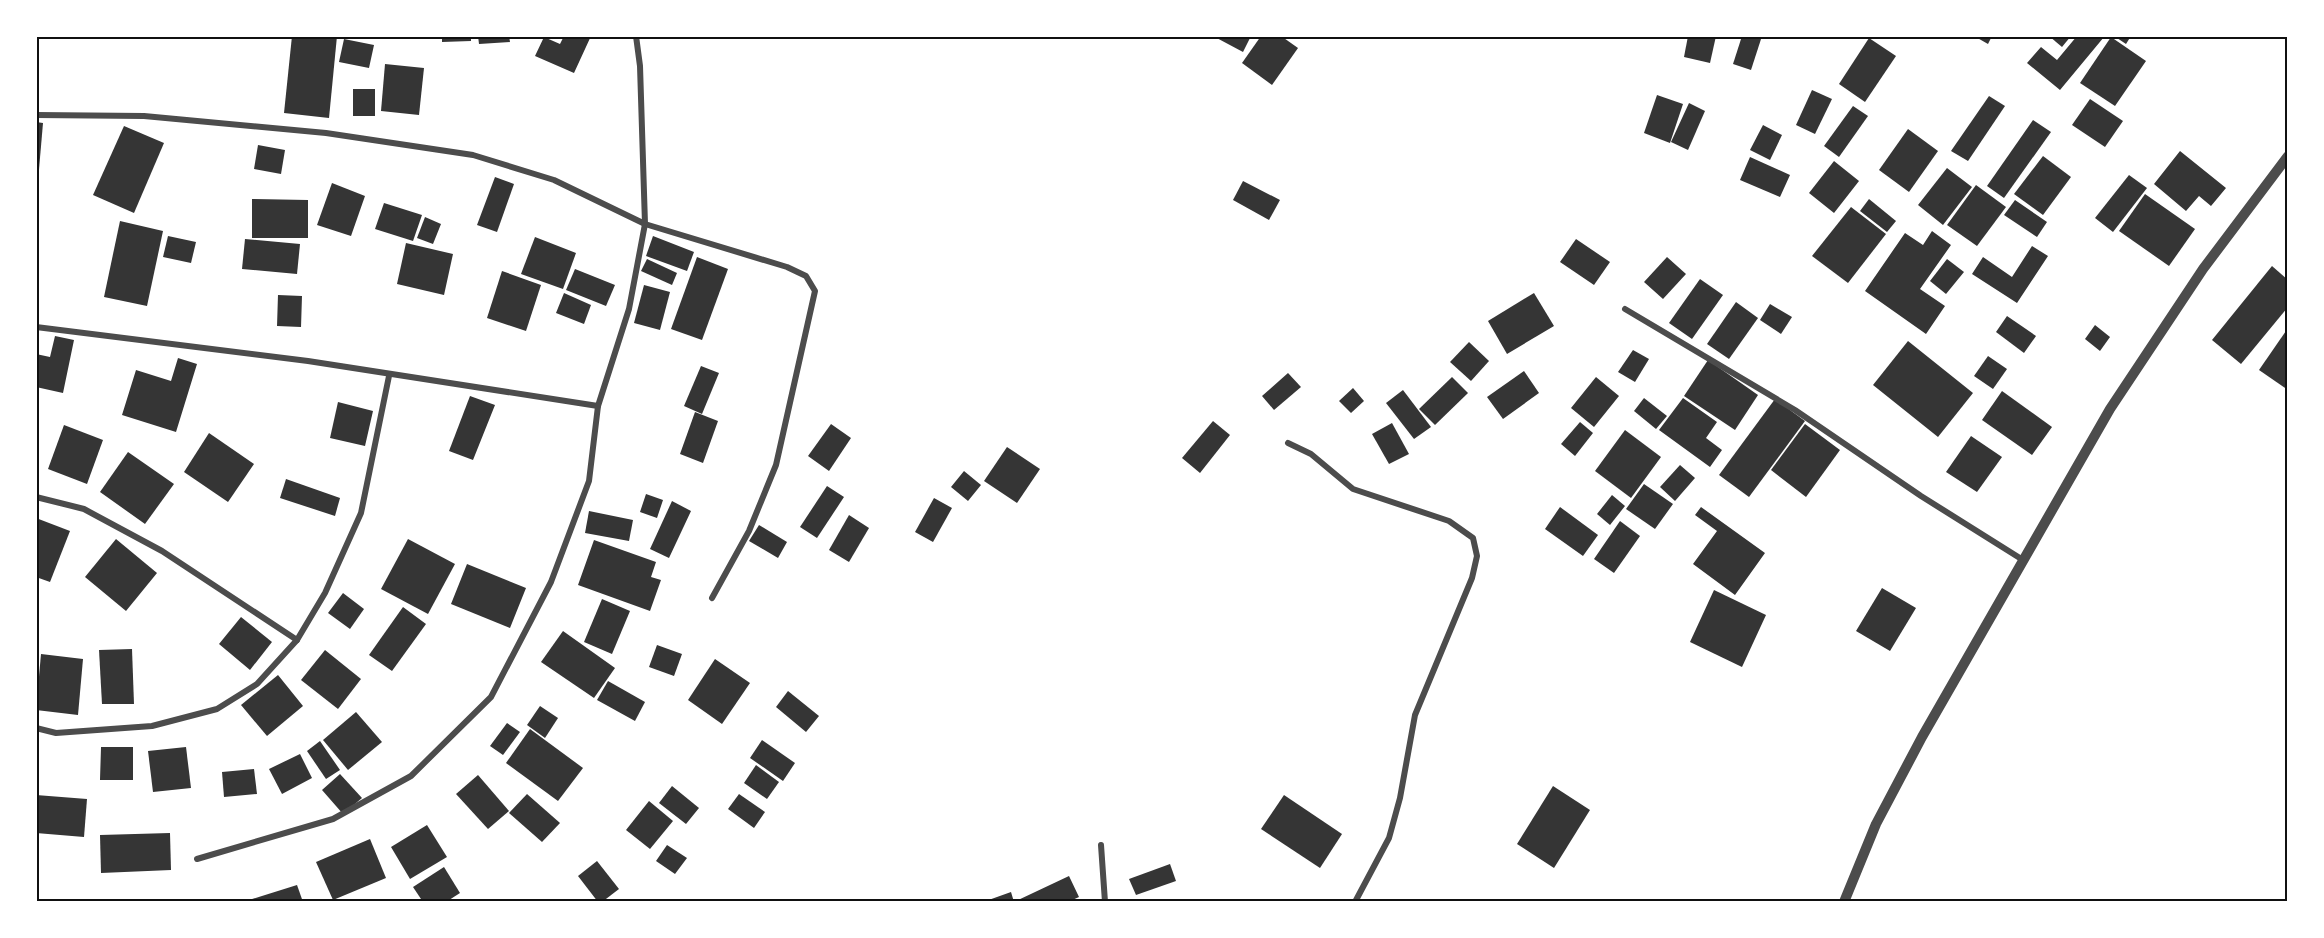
<svg xmlns="http://www.w3.org/2000/svg" width="2324" height="938" font-family="Figtree,sans-serif">
<style>
.building{fill:#353535}
.lines{fill:none;stroke-linecap:round;stroke-linejoin:round}
.minor{stroke:#4c4c4c;stroke-width:6}
.tertiary{stroke:#4c4c4c;stroke-width:10}
.neatline{fill:none;stroke:#111;stroke-width:2}
</style>
<rect width="100%" height="100%" fill="#fff"/>
<!-- building -->
<g class="building">
<path d="M292,36h45l-8,82 -45,-5z"/>
<path d="M442,36h29v5l-29,1z"/>
<path d="M478,36h31l1,6 -31,2z"/>
<path d="M564,36h27l-17,37 -39,-17 9,-19 16,7z"/>
<path d="M1213,36h38l-8,16z"/>
<path d="M1261,36h20l17,12 -26,37 -30,-22z"/>
<path d="M1688,36h28l-6,27 -26,-6z"/>
<path d="M1742,36h20l-11,34 -18,-6z"/>
<path d="M1974,36h18l-4,8z"/>
<path d="M2049,36h22l-9,11z"/>
<path d="M2077,36l27,1 -44,53 -33,-27 14,-16 16,13z"/>
<path d="M2114,36h17l-5,8z"/>
<path d="M2111,37l35,24 -31,45 -35,-23z"/>
<path d="M1869,38l27,18 -31,46 -26,-18z"/>
<path d="M344,39l30,6 -5,23 -30,-6z"/>
<path d="M385,64l39,4 -5,47 -38,-4z"/>
<rect x="353" y="89" width="22" height="27"/>
<path d="M1812,90l20,9 -17,35 -19,-9z"/>
<path d="M1657,95l26,9 -13,39 -26,-10z"/>
<path d="M1989,96l16,10 -37,55 -17,-10z"/>
<path d="M2090,99l33,22 -18,26 -33,-22z"/>
<path d="M1689,103l16,8 -17,39 -17,-8z"/>
<path d="M1853,106l15,10 -29,41 -15,-11z"/>
<path d="M2033,120l18,12 -47,66 -17,-12z"/>
<path d="M36,122l7,1 -5,58h-2z"/>
<path d="M1763,125l19,10 -12,25 -20,-10z"/>
<path d="M124,126l40,17 -30,70 -41,-18z"/>
<path d="M1908,129l30,22 -29,41 -30,-22z"/>
<path d="M258,145l27,5 -4,24 -27,-5z"/>
<path d="M2180,151l46,37 -15,18 -12,-10 -13,15 -32,-27z"/>
<path d="M2043,156l28,21 -28,38 -29,-21z"/>
<path d="M1750,157l40,18 -10,22 -40,-17z"/>
<path d="M1834,161l25,20 -25,32 -25,-20z"/>
<path d="M1947,168l25,19 -29,38 -25,-20z"/>
<path d="M2129,175l18,13 -34,44 -18,-14z"/>
<path d="M495,177l19,7 -17,48 -20,-7z"/>
<path d="M1243,181l37,19 -11,20 -36,-20z"/>
<path d="M332,183l33,13 -14,40 -34,-11z"/>
<path d="M1976,185l30,22 -29,39 -30,-21z"/>
<path d="M2145,194l50,35 -26,37 -50,-35z"/>
<path d="M252,199l56,1v38h-56z"/>
<path d="M1869,199l27,22 -9,11 -27,-21z"/>
<path d="M2015,200l32,22 -10,15 -33,-22z"/>
<path d="M384,203l38,12 -9,26 -38,-12z"/>
<path d="M1851,207l35,27 -38,49 -36,-27z"/>
<path d="M425,217l16,7 -8,20 -16,-6z"/>
<path d="M120,221l43,10 -16,75 -43,-9z"/>
<path d="M1932,231l19,14 -31,44 25,17 -19,28 -61,-43 40,-58 18,12z"/>
<path d="M168,236l28,6 -5,21 -28,-6z"/>
<path d="M653,236l41,16 -7,19 -41,-15z"/>
<path d="M535,237l41,16 -13,36 -42,-15z"/>
<path d="M245,239l55,5 -3,30 -55,-5z"/>
<path d="M1576,239l34,23 -16,23 -34,-23z"/>
<path d="M406,243l47,11 -9,41 -47,-11z"/>
<path d="M2032,246l16,10 -31,47 -45,-29 11,-17 29,20z"/>
<path d="M697,257l31,12 -26,71 -31,-11z"/>
<path d="M1667,257l19,17 -23,25 -19,-17z"/>
<path d="M647,259l30,14 -5,12 -31,-14z"/>
<path d="M1947,259l17,13 -18,22 -16,-13z"/>
<path d="M2272,266l16,14v27l-47,57 -29,-24z"/>
<path d="M575,269l40,16 -9,21 -40,-16z"/>
<path d="M502,271l39,14 -15,46 -39,-13z"/>
<path d="M1700,279l23,16 -31,44 -23,-16z"/>
<path d="M644,285l26,7 -10,38 -26,-7z"/>
<path d="M564,293l27,12 -7,19 -28,-11z"/>
<path d="M1534,293l20,33 -47,28 -19,-33z"/>
<path d="M278,295l24,1 -1,31 -24,-1z"/>
<path d="M1736,302l22,16 -29,41 -22,-15z"/>
<path d="M1770,304l22,13 -11,17 -21,-14z"/>
<path d="M2007,316l29,20 -12,17 -28,-21z"/>
<path d="M2095,325l15,12 -10,14 -15,-12z"/>
<path d="M2288,328v62l-29,-20z"/>
<path d="M55,336l19,4 -11,53 -27,-6v-33l14,3z"/>
<path d="M1908,341l65,52 -35,44 -65,-52z"/>
<path d="M1469,342l20,19 -18,20 -21,-19z"/>
<path d="M1633,350l16,9 -14,23 -17,-10z"/>
<path d="M1988,356l19,13 -14,20 -19,-13z"/>
<path d="M178,358l19,6 -21,68 -54,-17 14,-45 35,11z"/>
<path d="M1708,360l50,35 -23,35 -51,-34z"/>
<path d="M701,366l18,7 -17,41 -18,-8z"/>
<path d="M1524,371l15,22 -36,26 -16,-22z"/>
<path d="M1288,373l13,14 -27,23 -12,-14z"/>
<path d="M1452,377l16,16 -33,32 -16,-16z"/>
<path d="M1596,377l23,19 -25,31 -23,-19z"/>
<path d="M1353,388l11,13 -13,12 -12,-12z"/>
<path d="M1403,390l28,37 -17,12 -28,-36z"/>
<path d="M2002,391l50,36 -20,28 -50,-35z"/>
<path d="M470,396l25,9 -22,55 -24,-9z"/>
<path d="M1644,398l23,18 -11,13 -22,-18z"/>
<path d="M1683,398l34,24 -11,16 16,12 -12,17 -51,-37z"/>
<path d="M1775,399l30,22 -56,76 -30,-22z"/>
<path d="M338,402l35,9 -8,35 -35,-8z"/>
<path d="M695,412l23,9 -15,42 -23,-9z"/>
<path d="M1213,421l17,14 -30,38 -18,-15z"/>
<path d="M1580,422l13,11 -18,23 -14,-12z"/>
<path d="M1392,423l17,31 -20,10 -17,-30z"/>
<path d="M831,424l20,14 -22,33 -21,-15z"/>
<path d="M1805,424l35,26 -34,47 -35,-27z"/>
<path d="M64,425l39,15 -16,44 -39,-15z"/>
<path d="M1625,430l36,27 -30,41 -36,-27z"/>
<path d="M209,433l45,31 -26,38 -44,-30z"/>
<path d="M1971,436l31,21 -25,35 -31,-20z"/>
<path d="M1007,447l33,22 -23,34 -33,-22z"/>
<path d="M128,452l46,32 -29,40 -45,-32z"/>
<path d="M1680,465l15,13 -20,23 -15,-14z"/>
<path d="M964,471l17,14 -13,16 -17,-14z"/>
<path d="M286,479l54,19 -5,18 -55,-18z"/>
<path d="M1644,484l29,20 -18,25 -29,-20z"/>
<path d="M827,486l17,11 -27,41 -17,-11z"/>
<path d="M646,494l17,6 -6,18 -17,-6z"/>
<path d="M1612,495l13,11 -15,19 -13,-11z"/>
<path d="M934,498l18,10 -19,34 -18,-10z"/>
<path d="M672,501l19,10 -22,47 -19,-9z"/>
<path d="M1560,507l38,28 -15,21 -38,-27z"/>
<path d="M1701,507l64,46 -30,42 -42,-31 24,-33 -22,-16z"/>
<path d="M589,511l44,9 -4,21 -44,-8z"/>
<path d="M849,515l20,13 -20,34 -20,-12z"/>
<path d="M36,518l34,13 -20,51 -14,-5z"/>
<path d="M1620,521l20,15 -26,37 -20,-14z"/>
<path d="M759,525l28,17 -9,16 -29,-17z"/>
<path d="M116,539l41,34 -31,38 -41,-34z"/>
<path d="M408,539l47,25 -27,50 -47,-25z"/>
<path d="M594,540l62,22 -5,15 10,3 -11,31 -72,-26z"/>
<path d="M467,564l59,24 -16,40 -59,-24z"/>
<path d="M1882,588l34,20 -26,43 -34,-20z"/>
<path d="M1714,590l52,25 -24,52 -52,-25z"/>
<path d="M343,593l21,16 -14,20 -22,-16z"/>
<path d="M602,599l28,12 -18,43 -28,-12z"/>
<path d="M403,607l23,17 -34,47 -23,-16z"/>
<path d="M241,617l31,25 -22,28 -31,-26z"/>
<path d="M563,631l52,37 -21,30 -53,-36z"/>
<path d="M657,645l25,9 -8,22 -25,-9z"/>
<path d="M132,649l2,55h-32l-3,-54z"/>
<path d="M325,650l36,29 -23,30 -37,-29z"/>
<path d="M41,654l42,5 -5,56 -42,-5z"/>
<path d="M715,659l35,24 -28,41 -34,-24z"/>
<path d="M278,675l25,31 -36,30 -26,-31z"/>
<path d="M608,681l37,21 -10,19 -38,-21z"/>
<path d="M788,691l31,25 -13,16 -30,-25z"/>
<path d="M540,706l18,12 -13,20 -18,-13z"/>
<path d="M356,712l26,30 -34,28 -25,-30z"/>
<path d="M507,723l13,9 -17,23 -13,-9z"/>
<path d="M530,729l53,39 -25,33 -52,-38z"/>
<path d="M762,740l33,23 -12,18 -33,-23z"/>
<path d="M320,741l20,29 -14,9 -19,-28z"/>
<path d="M101,747h32v33h-33z"/>
<path d="M186,747l5,41 -38,4 -5,-41z"/>
<path d="M300,754l12,24 -30,16 -13,-25z"/>
<path d="M756,765l23,17 -12,17 -23,-16z"/>
<path d="M254,769l3,25 -33,3 -2,-25z"/>
<path d="M340,774l22,24 -19,16 -21,-24z"/>
<path d="M478,775l31,36 -21,18 -32,-35z"/>
<path d="M672,786l27,22 -13,16 -27,-21z"/>
<path d="M1553,786l37,24 -36,58 -37,-24z"/>
<path d="M527,794l33,29 -18,19 -33,-29z"/>
<path d="M739,794l26,18 -11,16 -26,-19z"/>
<path d="M36,795l51,4 -3,38 -48,-4z"/>
<path d="M1284,795l58,39 -22,34 -59,-39z"/>
<path d="M649,801l24,20 -23,28 -24,-19z"/>
<path d="M427,825l20,32 -37,22 -19,-32z"/>
<path d="M170,833l1,37 -70,3 -1,-38z"/>
<path d="M370,839l16,39 -53,22 -17,-38z"/>
<path d="M667,845l20,13 -12,16 -19,-13z"/>
<path d="M597,861l22,28 -17,13h-4l-20,-26z"/>
<path d="M1170,864l6,17 -40,14 -7,-16z"/>
<path d="M444,867l16,26 -14,9h-23l-10,-15z"/>
<path d="M1069,876l10,21 -11,5h-85l28,-10 3,10z"/>
<path d="M297,885l6,17h-57v-1z"/>
</g>
<g class="lines">
<!-- minor -->
<g class="minor">
<path d="M36,115l108,1 182,17 147,22 81,25 91,44 142,43 19,9 9,15 -39,174 -27,66 -37,67"/>
<path d="M1625,309l170,101 126,86 102,64"/>
<path d="M36,327l272,34 290,45"/>
<path d="M1288,443l23,11 42,35 96,32 24,17 4,18 -5,22 -57,137 -15,83 -11,40 -34,64"/>
<path d="M36,497l48,12 78,42 135,89"/>
<path d="M36,728l20,5 96,-7 65,-17 40,-25 40,-44 28,-47 36,-80 28,-137"/>
<path d="M1101,845l4,57"/>
<path d="M197,859l136,-40 78,-43 80,-79 60,-115 38,-101 9,-75 31,-97 16,-85 -5,-158 -4,-30"/>
</g>
<!-- tertiary -->
<path class="tertiary" d="M1844,902l32,-78 46,-87 188,-328 93,-140 85,-113"/>
</g>
<!-- border -->
<rect width="2324" height="938" fill="none" stroke="#ffffff" stroke-width="75"/>
<rect x="38" y="38" width="2248" height="862" class="neatline"/>
</svg>
